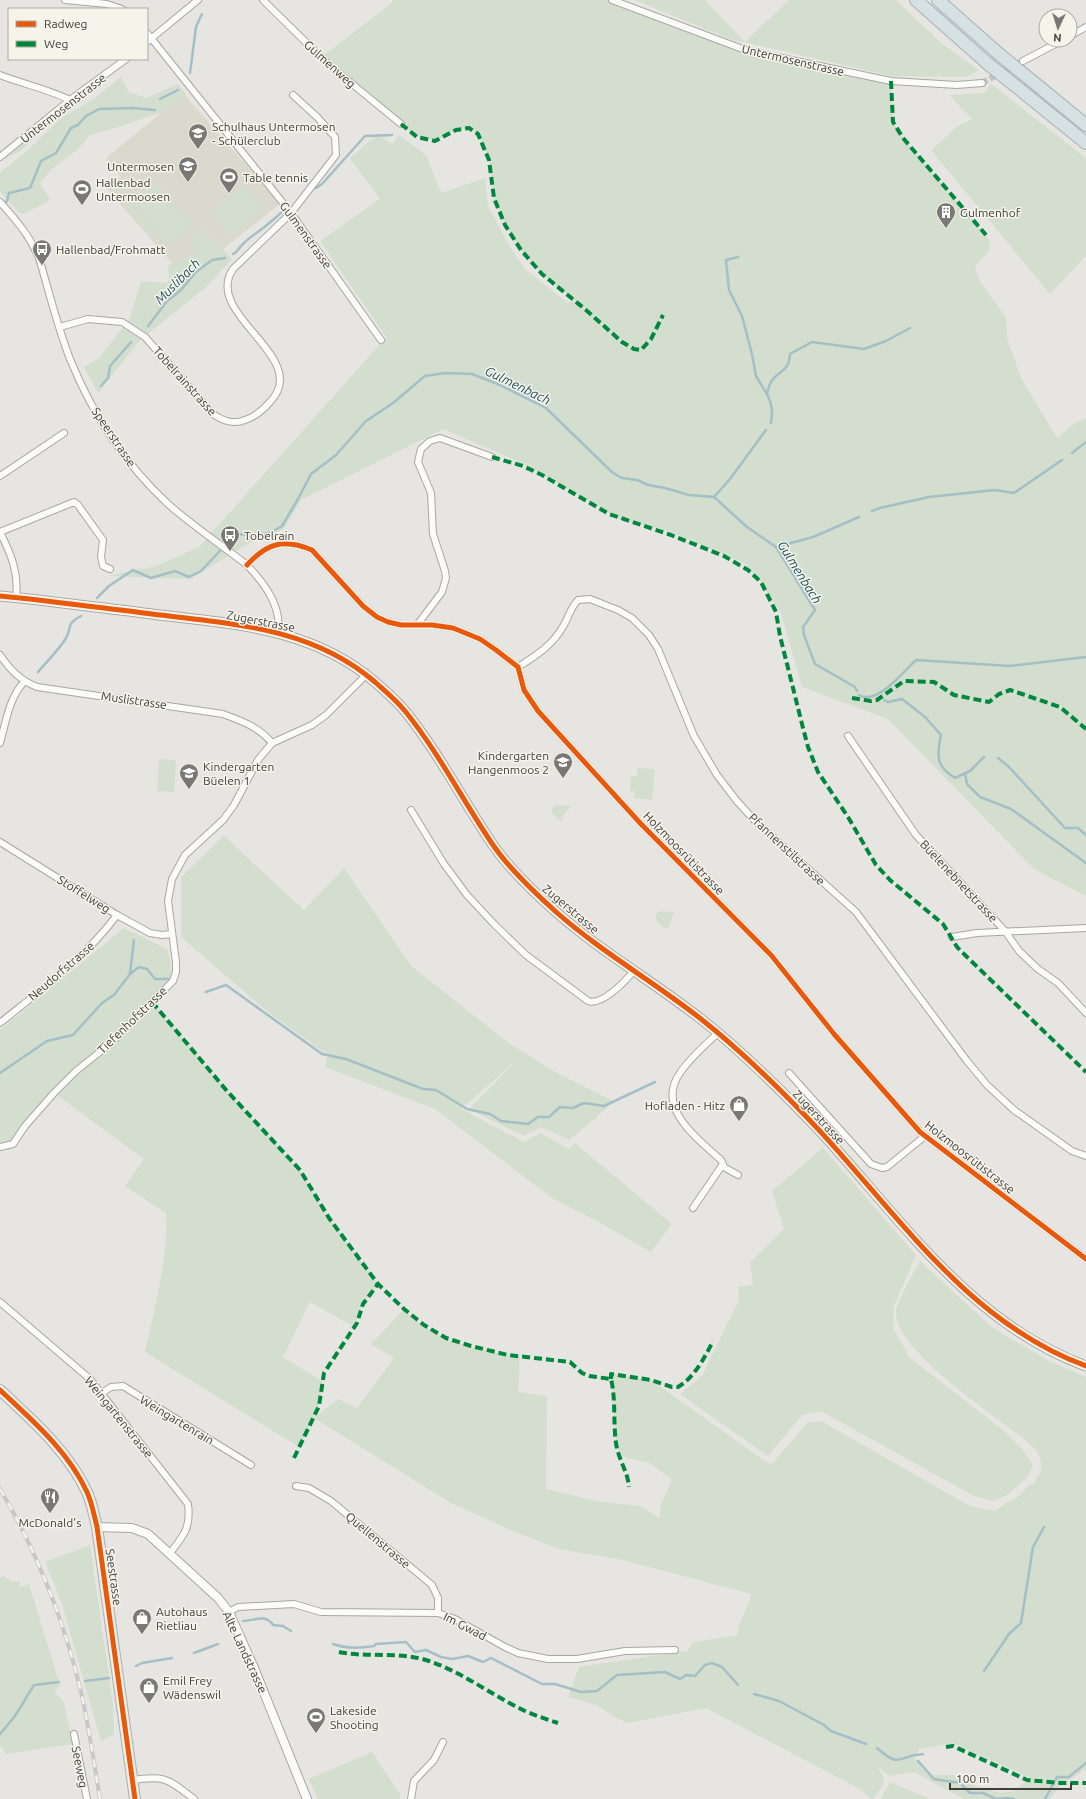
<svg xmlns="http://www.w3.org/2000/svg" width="1086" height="1799" font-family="Ubuntu,sans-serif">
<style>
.built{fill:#dbd8ce}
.green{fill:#d3decf;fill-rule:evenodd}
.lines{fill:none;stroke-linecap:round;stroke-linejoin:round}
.stream{stroke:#a4bfc6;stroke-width:2.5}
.minor-tunnel{stroke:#c4c3c0;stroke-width:6;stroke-dasharray:6 3;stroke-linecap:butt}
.minor-casing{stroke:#a8a7a3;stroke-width:8}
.tertiary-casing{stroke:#a8a7a3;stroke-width:10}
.secondary-casing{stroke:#a8a7a3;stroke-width:11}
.primary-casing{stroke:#a7b1b3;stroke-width:12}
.motorway-casing{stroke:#a7b1b3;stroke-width:14}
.minor{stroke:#fbfbfa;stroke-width:6}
.tertiary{stroke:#fbfbfa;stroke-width:8}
.secondary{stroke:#fbfbfa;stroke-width:9}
.primary{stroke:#e5ebec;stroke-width:10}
.motorway{stroke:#d6e1e4;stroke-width:12}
.rail-casing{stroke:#c7c7c7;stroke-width:4}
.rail{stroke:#f6f3eb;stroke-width:2.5;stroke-dasharray:8;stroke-linecap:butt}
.quiet{stroke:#00873e;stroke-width:4;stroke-dasharray:8 4;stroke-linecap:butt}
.cycleway-casing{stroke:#f6f3eb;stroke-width:8}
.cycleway{stroke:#e8590c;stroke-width:5}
.labels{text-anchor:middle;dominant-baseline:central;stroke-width:3;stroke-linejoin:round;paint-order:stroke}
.street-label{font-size:12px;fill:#3e3d3a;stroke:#f6f3eb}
.poi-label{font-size:12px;fill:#3e3d3a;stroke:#f6f3eb;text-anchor:start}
.water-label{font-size:13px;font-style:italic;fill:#184e5d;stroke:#f6f3eb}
</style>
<rect width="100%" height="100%" fill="#e6e5e1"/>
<!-- built -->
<path class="built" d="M184,94l96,110 -62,49 -40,17 -71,-81 14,-12 -15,-19z"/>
<!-- green -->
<g class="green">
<path d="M392,0h220l136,51 143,30 2,41 10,16 83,97c11,21 -5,18 -11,34l6,14 25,34 1,21 14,40 36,60 18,-15 11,-5v478l-52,-27 -146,-150 -86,-32 -21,-74 -20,-30 -15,-19 -75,-32 -50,-12 -99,-57 -79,-34 -142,71 -17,29 -36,15 -58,35 -82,-3 48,-10 43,-19 181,-203 7,-6 -67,-97 60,-42 -30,-41 28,-24 14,10 7,-9 27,20 15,38 44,-15 3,28 19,36 18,27 43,34 5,-4 -31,-25 -21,-24 -16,-25 -11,-27 -5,-38 -11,-26 -9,-6 -13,2 -21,11 -18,-4 -16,-13 -31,-31 -47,-37 70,-54z"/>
<path d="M635,0h70l40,42 44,-42h107l44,42 39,28 -12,7 -75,-1 -162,-37z"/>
<path d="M121,77l8,15 17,6 32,-14 8,11 -16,14 -48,17 -32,9 -12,14 -26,20 -12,14 10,17 -26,14 -6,-2 -18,-21v-18l30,-25 30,-29 35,-21z"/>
<path d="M991,84l95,74v98l-36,38 -119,-144 27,-24 14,-7 -23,-24 35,-2z"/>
<path d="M81,100l1,2 -23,15 -40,35 -14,7 -1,-1 35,-29z"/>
<path d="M156,182l38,42 -26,22 -37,-45z"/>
<path d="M113,184l3,3 50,60 -4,3 -53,-64z"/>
<path d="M244,185l20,24 -33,27 -20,-23z"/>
<path d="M203,229l29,30 -27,29 -66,53 -41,52 -14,-26 15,-9 31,-40 11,-37 27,2 1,-5 -1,-12 31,-16 -10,-12z"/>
<path d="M159,759l17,1 -2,32 -17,-1z"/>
<path d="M637,768l18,1 -3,31 -18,-2 1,-7h-5l1,-15h6z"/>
<path d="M559,805l13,1 -9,9 -2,7 -9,-9v-4l2,-3z"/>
<path d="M224,836l80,74 40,-42 67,98 99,78 47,29 56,28 -16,16 -28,23 -28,-13 -17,9 -55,-27 50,-51 -58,51 63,33 16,-9 29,16 6,-6 97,81 -21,28 -52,-30 -47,-24 -117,-89 -110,-42 3,-12 -60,-43 -87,-75v-60z"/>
<path d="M661,911l13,1 -6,17c-7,-3 -11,-5 -13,-12l2,-4z"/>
<path d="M124,928l43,21c9,28 3,32 -15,53l75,89 73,79 29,48 49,66 -15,20 -9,23 -44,-25 -27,55 40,25 -4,24 -4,11 23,-18 19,9 37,-50 -23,-14 33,-35c6,6 12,12 19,17 27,19 65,26 97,30l-2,36 29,4 -1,93 50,12 44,5 20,13v-12l12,-27 -22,-17 -31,-7 -3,-12 -5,-70 40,6 118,84 4,-1 34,-40 14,-2 149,85 24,5 25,-15 8,-9 8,-5 6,-11v-10l-4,-10 -13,-12c-32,-25 -121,-84 -128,-123 -2,-12 18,-43 24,-55l73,67 58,34 35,15v392l-26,17 -10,13h-86l-50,-27 -25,4 -12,-10 7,12v6l-11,15h-2l-11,-10 -154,-81 -78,15 -12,-5 -19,-13 -29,-8 11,-30 108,-16 6,-9 45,-7c0,-17 11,-25 13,-41l-128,-34 -64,-11 -46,-18 -62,-28 -137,-85 -15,29 -154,-95c10,-45 23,-93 21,-139l-41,-27 19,-27 -90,-66 -41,51 -13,3v-117zM953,1743l77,35 -16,13 -13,2 -23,-6 -24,-12h-22l-17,-16 4,-10z"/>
<path d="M823,1148l93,107 -22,51 -1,22 17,30 93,72 19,19 11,16 -6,13 -20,17 -14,6 -19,-5 -153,-85 -19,4 -34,41 -88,-62 22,-18 37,-76 -1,-13 15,-2 -3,-23 34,-33 -12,-38z"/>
<path d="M90,1545l23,160 1,29 -13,7 -39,-137 -17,-42z"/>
<path d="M4,1576l7,5 9,1v5l9,-3 31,102 -6,5 10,12 9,41 -67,10 -6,-9v-168z"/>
<path d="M372,1752l28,42v5h-82l-9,-20z"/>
<path d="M890,1782l40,17h-49z"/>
</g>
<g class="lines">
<!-- stream -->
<g class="stream">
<path d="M190,73l6,-46 6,-13"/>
<path d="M160,99l18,-9"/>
<path d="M316,188l6,-4 43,-48 27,-1"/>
<path d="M0,207l7,-6 2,-8 21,-5 11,-27 15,-8 15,-25 7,-3 8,-9 13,-7 33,-1 23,2"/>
<path d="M233,254c6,-3 6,-7 11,-11 6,-6 13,-10 19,-15 7,-5 13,-11 20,-17"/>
<path d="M738,257l-12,3 3,30 13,26 10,38 4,22 11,18"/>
<path d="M148,326l19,-25 13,-10 16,-19 16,-12 13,-2"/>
<path d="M101,386l7,-8 2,-12 21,-24"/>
<path d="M771,423c2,-12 1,-19 -4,-29 1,-4 2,-9 4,-12 7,-12 18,-9 19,-28l22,-12 52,7 22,-8 24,-13"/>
<path d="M1072,453l14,-11"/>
<path d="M714,497l16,-18 36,-49"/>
<path d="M872,511l8,-3 49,-11 66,-7 19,3 48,-33"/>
<path d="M776,547l37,-10 46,-20"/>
<path d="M97,598l12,-12 24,-16 18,8 24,-7 14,6 12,-6 35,-37 21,1 12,-2 13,-7 16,-27 13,-25 25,-19 30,-34 27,-18 32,-27 20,-3 27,1 28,11 46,23 67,65 9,5 15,2 11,5 17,3 24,7 25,2 33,30 29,20 39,63 -12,17 1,8 11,29 40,23 2,4"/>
<path d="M38,672c9,-11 21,-22 28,-34 7,-12 -1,-13 15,-22"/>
<path d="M859,695c18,11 45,-24 57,-35l94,6 76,-9"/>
<path d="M884,700l4,2 14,-3 23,18 16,18c-4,19 -6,31 14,43l15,-7 14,-14"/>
<path d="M998,758l11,9 56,61h13l8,7"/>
<path d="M965,773l2,11 13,13 31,12 75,54"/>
<path d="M130,974l4,-34"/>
<path d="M206,992l20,-7 96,69 24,5 77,30 13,1 31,19 23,5 11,7 27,3 10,-7h11l11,-10 13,1 11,-5 20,3 51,-24"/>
<path d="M0,1073l47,-32 26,-6 29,-32 12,-8 16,-21 9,-7 8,2 8,10h13"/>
<path d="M243,1621c11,0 22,-8 30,4l10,1 8,5"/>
<path d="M333,1644c14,5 26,4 41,2l2,-2 30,-2 9,10 11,-2 15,7 11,2 16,-3 15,6 8,-4 51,26h13l26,8 16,-1 20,-16 48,-3 15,7 6,-4 9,1 10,-11 7,-2 10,4 16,18"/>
<path d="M194,1653l24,-9"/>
<path d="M136,1666l6,-3 30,-5"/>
<path d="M984,1671l25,-37 12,-11 12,-76 11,-20"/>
<path d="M85,1681l24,-3"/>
<path d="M754,1694l25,7 45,24 7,6 35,13"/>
<path d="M0,1734l15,-18 19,-31 25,-3"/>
<path d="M877,1748c25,22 19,7 46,6"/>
<path d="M918,1761l16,18 26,4 10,10h13l13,6 10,-1 8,1"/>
<path d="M1045,1799l12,-22h12l17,-14"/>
</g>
<!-- minor-tunnel -->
<path class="minor-tunnel" d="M982,83l41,-22"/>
<defs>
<g id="minor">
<path d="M65,0l42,4 15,5"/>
<path d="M263,0l66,65 72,59"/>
<path d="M612,0l136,51 143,30 66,4 25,-2"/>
<path d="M147,33l144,180 90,127"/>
<path d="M1070,36l16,-9"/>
<path d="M147,42l51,-42"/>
<path d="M1023,61l40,-21"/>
<path d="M0,75c23,9 48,14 70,25"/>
<path d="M0,157l70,-57 56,-41"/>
<path d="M0,202c16,18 30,34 39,56 10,33 18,68 31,101 22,54 55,105 98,145 25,22 52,40 79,61 17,18 35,41 31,67"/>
<path d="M60,327l28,-8 34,3 23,15 68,77c10,7 20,11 32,6 9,-3 18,-10 25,-18 43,-45 -68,-87 -37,-133l58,-56 45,-58 -1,-18 -18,-20 -24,-22"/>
<path d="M0,476l64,-43"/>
<path d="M0,532l74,-30 4,3 25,35 -2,17 2,9 7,3"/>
<path d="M0,532c11,22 19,41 16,65"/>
<path d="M247,565c20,-22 37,-27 65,-15l51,56 14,11 11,5 13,3h31l21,3 27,11 16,11 22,17 6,23 14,21 103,113 130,131 63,79 86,98 166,127"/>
<path d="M417,625l25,-33 4,-14 -1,-7 -12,-37 -2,-41 -13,-31 3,-13 9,-8 10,-3 52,19"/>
<path d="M0,655c10,15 20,25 37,32l186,27c19,7 36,13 49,29"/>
<path d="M518,667c19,-12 35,-22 46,-42 5,-9 7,-18 14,-25l12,-1 28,11 14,8 17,17 9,14 36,87 23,39 19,25 20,22 100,90 111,149 20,24 27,25 58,41 14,5"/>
<path d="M848,736l68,99 89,96 14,20 19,18 20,14 28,30"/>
<path d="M0,743c6,-21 9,-45 24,-61"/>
<path d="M411,810l33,54 23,31 27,29 32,31 62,46c14,5 38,-20 46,-31"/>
<path d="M0,842l117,73 33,18 12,2 9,-1"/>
<path d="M952,937l25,-4 109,-5"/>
<path d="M0,1023c41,-33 86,-66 117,-108"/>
<path d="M789,1073l82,91 11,4 5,-1 38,-31"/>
<path d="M0,1147l13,-3 12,-18 29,-33 22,-22 35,-28 62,-62 3,-9v-10l-8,-61 4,-22 13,-24 38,-35 11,-15 24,-45 14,-17 40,-18 14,-10 40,-40"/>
<path d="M722,1166l16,9"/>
<path d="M693,1208l30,-44 -2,-4c-23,-21 -66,-52 -41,-87 10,-15 25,-28 38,-40"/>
<path d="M0,1302l90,77 98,125c3,24 -4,31 -18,49"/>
<path d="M102,1393l9,-6 12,-1 128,79"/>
<path d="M296,1486l13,2 22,13 101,84 6,13v15"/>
<path d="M229,1612l9,-5 56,-3 27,8 117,1 17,6 50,28 13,6 30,6h29l48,-8 50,-1"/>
<path d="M74,1734l13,65"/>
<path d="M132,1780c34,-5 36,-1 62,19"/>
<path d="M411,1799l3,-18 20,-21 9,-18"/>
</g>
<path id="tertiary" d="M97,1527l35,1 16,6 70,64 11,14 25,56 53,131"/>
<path id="secondary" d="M0,596c51,5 102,12 152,18 80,10 159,13 223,68 10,9 21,18 30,29 34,42 58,90 88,134 15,22 42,48 62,66 45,40 99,71 146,108 42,33 80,71 117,110 81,87 151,194 268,237"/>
<path id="primary" d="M0,1390c32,30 68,61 87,102 5,11 7,23 10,35l38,272"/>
<g id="motorway">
<path d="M916,0l71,63 99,80"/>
<path d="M938,0l61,54 87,71"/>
</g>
</defs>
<!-- minor casing -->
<use href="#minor" class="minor-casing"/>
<!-- tertiary casing -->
<use href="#tertiary" class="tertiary-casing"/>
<!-- secondary casing -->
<use href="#secondary" class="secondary-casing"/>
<!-- primary casing -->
<use href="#primary" class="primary-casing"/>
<!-- motorway casing -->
<use href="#motorway" class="motorway-casing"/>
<!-- minor -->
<use href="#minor" class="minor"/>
<!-- tertiary -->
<use href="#tertiary" class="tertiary"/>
<!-- secondary -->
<use href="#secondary" class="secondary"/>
<!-- primary -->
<use href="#primary" class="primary"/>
<!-- motorway -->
<use href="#motorway" class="motorway"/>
<defs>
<path id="rail" d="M0,1489c37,63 64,131 81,203 8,35 13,71 19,107"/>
</defs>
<!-- rail casing -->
<use href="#rail" class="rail-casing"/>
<!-- rail -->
<use href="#rail" class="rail"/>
<!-- quiet -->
<g class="quiet">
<path d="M891,81l2,41 10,16 83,97"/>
<path d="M401,124l16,13 18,4 21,-11 13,-2 9,6 11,26 5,38 11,27 16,25 21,24 44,36 36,32 12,7 7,1 10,-11 12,-24"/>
<path d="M492,457l31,9 19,9 67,39 62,21 53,21 24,14 13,12 15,30 4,24 23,92 5,19 10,25 30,45 28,48 14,15 53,44 14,23 9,9 120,116"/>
<path d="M852,698l19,3 6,-1 27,-19 30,1 20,13 35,7 10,-8 11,-4 9,3 41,14 26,22"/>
<path d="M152,1002l75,89 73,79 29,48 49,66 26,25 20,16 22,13 25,8 37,9 62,7 12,11 7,3 22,3c5,21 2,43 5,64 2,16 12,29 13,44"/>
<path d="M611,1379v-5l40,6 21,7h6c16,-9 27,-30 35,-46"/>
<path d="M294,1458l25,-52 5,-33 33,-50 6,-19 15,-20"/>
<path d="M339,1652c30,6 61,-1 90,9 33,11 61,33 92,48 12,6 25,10 37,14"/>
<path d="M946,1747l7,-1 74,34 34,3h25"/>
</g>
<defs>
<g id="cycleway">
<path d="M247,565c20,-22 37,-27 65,-15l51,56 14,11 11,5 13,3h31l21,3 27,11 16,11 22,17 6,23 14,21 103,113 130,131 63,79 86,98 166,127"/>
<path d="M0,596c51,5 102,12 152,18 80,10 159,13 223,68 10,9 21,18 30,29 34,42 58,90 88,134 15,22 42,48 62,66 45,40 99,71 146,108 42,33 80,71 117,110 81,87 151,194 268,237"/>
<path d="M0,1390c32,30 68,61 87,102 5,11 7,23 10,35l38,272"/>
</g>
</defs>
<!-- cycleway casing -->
<use href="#cycleway" class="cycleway-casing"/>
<!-- cycleway -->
<use href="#cycleway" class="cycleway"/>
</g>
<!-- icons -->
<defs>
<symbol id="school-pin" viewBox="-11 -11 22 30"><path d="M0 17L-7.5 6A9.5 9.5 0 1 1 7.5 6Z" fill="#797874" stroke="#f6f3eb"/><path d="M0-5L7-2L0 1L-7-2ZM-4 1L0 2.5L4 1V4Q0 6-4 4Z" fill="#fff"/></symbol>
<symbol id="stadium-pin" viewBox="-11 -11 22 30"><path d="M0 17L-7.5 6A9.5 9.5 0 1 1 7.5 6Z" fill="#797874" stroke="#f6f3eb"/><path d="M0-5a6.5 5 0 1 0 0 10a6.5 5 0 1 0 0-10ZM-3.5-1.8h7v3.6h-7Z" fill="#fff"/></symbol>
<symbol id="building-pin" viewBox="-11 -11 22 30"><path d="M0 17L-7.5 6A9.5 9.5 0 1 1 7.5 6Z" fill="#797874" stroke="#f6f3eb"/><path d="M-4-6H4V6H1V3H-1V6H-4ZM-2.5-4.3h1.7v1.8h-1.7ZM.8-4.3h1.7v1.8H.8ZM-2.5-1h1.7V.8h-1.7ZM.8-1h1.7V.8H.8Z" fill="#fff"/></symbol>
<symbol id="bus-pin" viewBox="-11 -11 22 30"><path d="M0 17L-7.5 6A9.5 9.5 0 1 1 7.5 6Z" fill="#797874" stroke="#f6f3eb"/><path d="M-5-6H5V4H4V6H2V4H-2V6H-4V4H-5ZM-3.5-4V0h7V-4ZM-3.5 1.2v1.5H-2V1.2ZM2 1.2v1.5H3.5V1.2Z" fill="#fff"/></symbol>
<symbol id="shop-pin" viewBox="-11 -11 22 30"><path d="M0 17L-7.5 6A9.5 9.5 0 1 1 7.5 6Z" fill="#797874" stroke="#f6f3eb"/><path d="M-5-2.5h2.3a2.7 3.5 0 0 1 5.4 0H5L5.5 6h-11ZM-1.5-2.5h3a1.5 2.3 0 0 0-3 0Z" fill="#fff"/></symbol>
<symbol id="restaurant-pin" viewBox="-11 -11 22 30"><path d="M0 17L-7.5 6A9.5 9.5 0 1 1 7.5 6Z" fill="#797874" stroke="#f6f3eb"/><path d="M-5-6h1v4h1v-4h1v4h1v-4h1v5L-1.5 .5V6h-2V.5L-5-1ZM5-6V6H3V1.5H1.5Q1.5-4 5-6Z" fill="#fff"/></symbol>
</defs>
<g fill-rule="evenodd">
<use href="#school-pin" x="187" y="122" width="22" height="30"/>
<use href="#school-pin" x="177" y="155" width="22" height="30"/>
<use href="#stadium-pin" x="218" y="166" width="22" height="30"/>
<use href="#stadium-pin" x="71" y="178" width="22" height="30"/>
<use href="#building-pin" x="935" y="201" width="22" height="30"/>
<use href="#bus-pin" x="31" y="238" width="22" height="30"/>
<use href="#bus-pin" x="219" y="524" width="22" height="30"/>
<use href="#school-pin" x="552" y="751" width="22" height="30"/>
<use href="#school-pin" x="178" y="762" width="22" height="30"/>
<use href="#shop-pin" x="728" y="1094" width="22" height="30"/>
<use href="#restaurant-pin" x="39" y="1486" width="22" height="30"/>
<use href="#shop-pin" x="131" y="1607" width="22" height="30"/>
<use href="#shop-pin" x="138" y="1676" width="22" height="30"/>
<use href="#stadium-pin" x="305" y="1706" width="22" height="30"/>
</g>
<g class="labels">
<!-- street labels -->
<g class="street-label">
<text transform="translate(793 60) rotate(13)">Untermosenstrasse</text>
<text transform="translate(330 64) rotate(42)">Gulmenweg</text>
<text transform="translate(63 108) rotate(-38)">Untermosenstrasse</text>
<text transform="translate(306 235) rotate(54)">Gulmenstrasse</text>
<text transform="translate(185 381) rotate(48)">Tobelrainstrasse</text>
<text transform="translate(114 437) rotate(56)">Speerstrasse</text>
<text transform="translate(261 621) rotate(11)">Zugerstrasse</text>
<text transform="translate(134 700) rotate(8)">Muslistrasse</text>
<text transform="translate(787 849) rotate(43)">Pfannenstilstrasse</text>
<text transform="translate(684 853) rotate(46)">Holzmoosrütistrasse</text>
<text transform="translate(959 881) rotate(47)">Büelenebnetstrasse</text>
<text transform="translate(84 894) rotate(32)">Stoffelweg</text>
<text transform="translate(571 909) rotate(40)">Zugerstrasse</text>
<text transform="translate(61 971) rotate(-41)">Neudorfstrasse</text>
<text transform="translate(132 1020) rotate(-44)">Tiefenhofstrasse</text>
<text transform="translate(819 1117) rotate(47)">Zugerstrasse</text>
<text transform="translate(970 1157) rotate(38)">Holzmoosrütistrasse</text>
<text transform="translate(119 1417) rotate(51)">Weingartenstrasse</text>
<text transform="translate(177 1420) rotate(31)">Weingartenrain</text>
<text transform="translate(378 1540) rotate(40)">Quellenstrasse</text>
<text transform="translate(114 1577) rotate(82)">Seestrasse</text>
<text transform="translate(465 1626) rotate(27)">Im Gwad</text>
<text transform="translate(245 1652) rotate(65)">Alte Landstrasse</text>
<text transform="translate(80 1767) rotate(79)">Seeweg</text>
</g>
<!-- poi labels -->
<g class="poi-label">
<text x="212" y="126">Schulhaus Untermosen<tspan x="212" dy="14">- Schülerclub</tspan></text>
<text x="174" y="166" text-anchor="end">Untermosen</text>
<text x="243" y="177">Table tennis</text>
<text x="96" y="182">Hallenbad<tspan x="96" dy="14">Untermoosen</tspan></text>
<text x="960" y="212">Gulmenhof</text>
<text x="56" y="249">Hallenbad/Frohmatt</text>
<text x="244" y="535">Tobelrain</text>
<text x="549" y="755" text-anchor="end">Kindergarten<tspan x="549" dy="14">Hangenmoos 2</tspan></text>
<text x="203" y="766">Kindergarten<tspan x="203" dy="14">Büelen 1</tspan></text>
<text x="725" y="1105" text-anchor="end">Hofladen - Hitz</text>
<text x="50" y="1522" text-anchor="middle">McDonald's</text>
<text x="156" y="1611">Autohaus<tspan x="156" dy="14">Rietliau</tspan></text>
<text x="163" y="1680">Emil Frey<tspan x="163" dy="14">Wädenswil</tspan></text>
<text x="330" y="1710">Lakeside<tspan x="330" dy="14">Shooting</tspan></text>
</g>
<!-- water labels -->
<g class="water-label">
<text transform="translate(177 281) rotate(-45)">Muslibach</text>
<text transform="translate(518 385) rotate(26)">Gulmenbach</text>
<text transform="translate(800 572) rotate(58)">Gulmenbach</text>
</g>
</g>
<!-- legend -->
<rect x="8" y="8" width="140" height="52" fill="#f6f3eb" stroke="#acaaa4"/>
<rect x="16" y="21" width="20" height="6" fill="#e8590c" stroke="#acaaa4"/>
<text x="44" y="28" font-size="12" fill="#3e3d3a">Radweg</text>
<rect x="16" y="41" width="20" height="6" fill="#00873e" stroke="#acaaa4"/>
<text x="44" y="48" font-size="12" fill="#3e3d3a">Weg</text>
<!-- north arrow -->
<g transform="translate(1058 28) rotate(184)"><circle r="19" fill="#f6f3eb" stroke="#acaaa4"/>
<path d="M0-3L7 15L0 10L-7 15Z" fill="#797874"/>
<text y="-6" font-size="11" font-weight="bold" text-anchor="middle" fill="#3e3d3a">N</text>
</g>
<!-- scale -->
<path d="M950 1783v6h121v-6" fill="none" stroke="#3e3d3a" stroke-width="2"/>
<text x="956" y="1783" font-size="12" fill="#3e3d3a" stroke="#f6f3eb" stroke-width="3" paint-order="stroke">100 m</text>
</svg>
